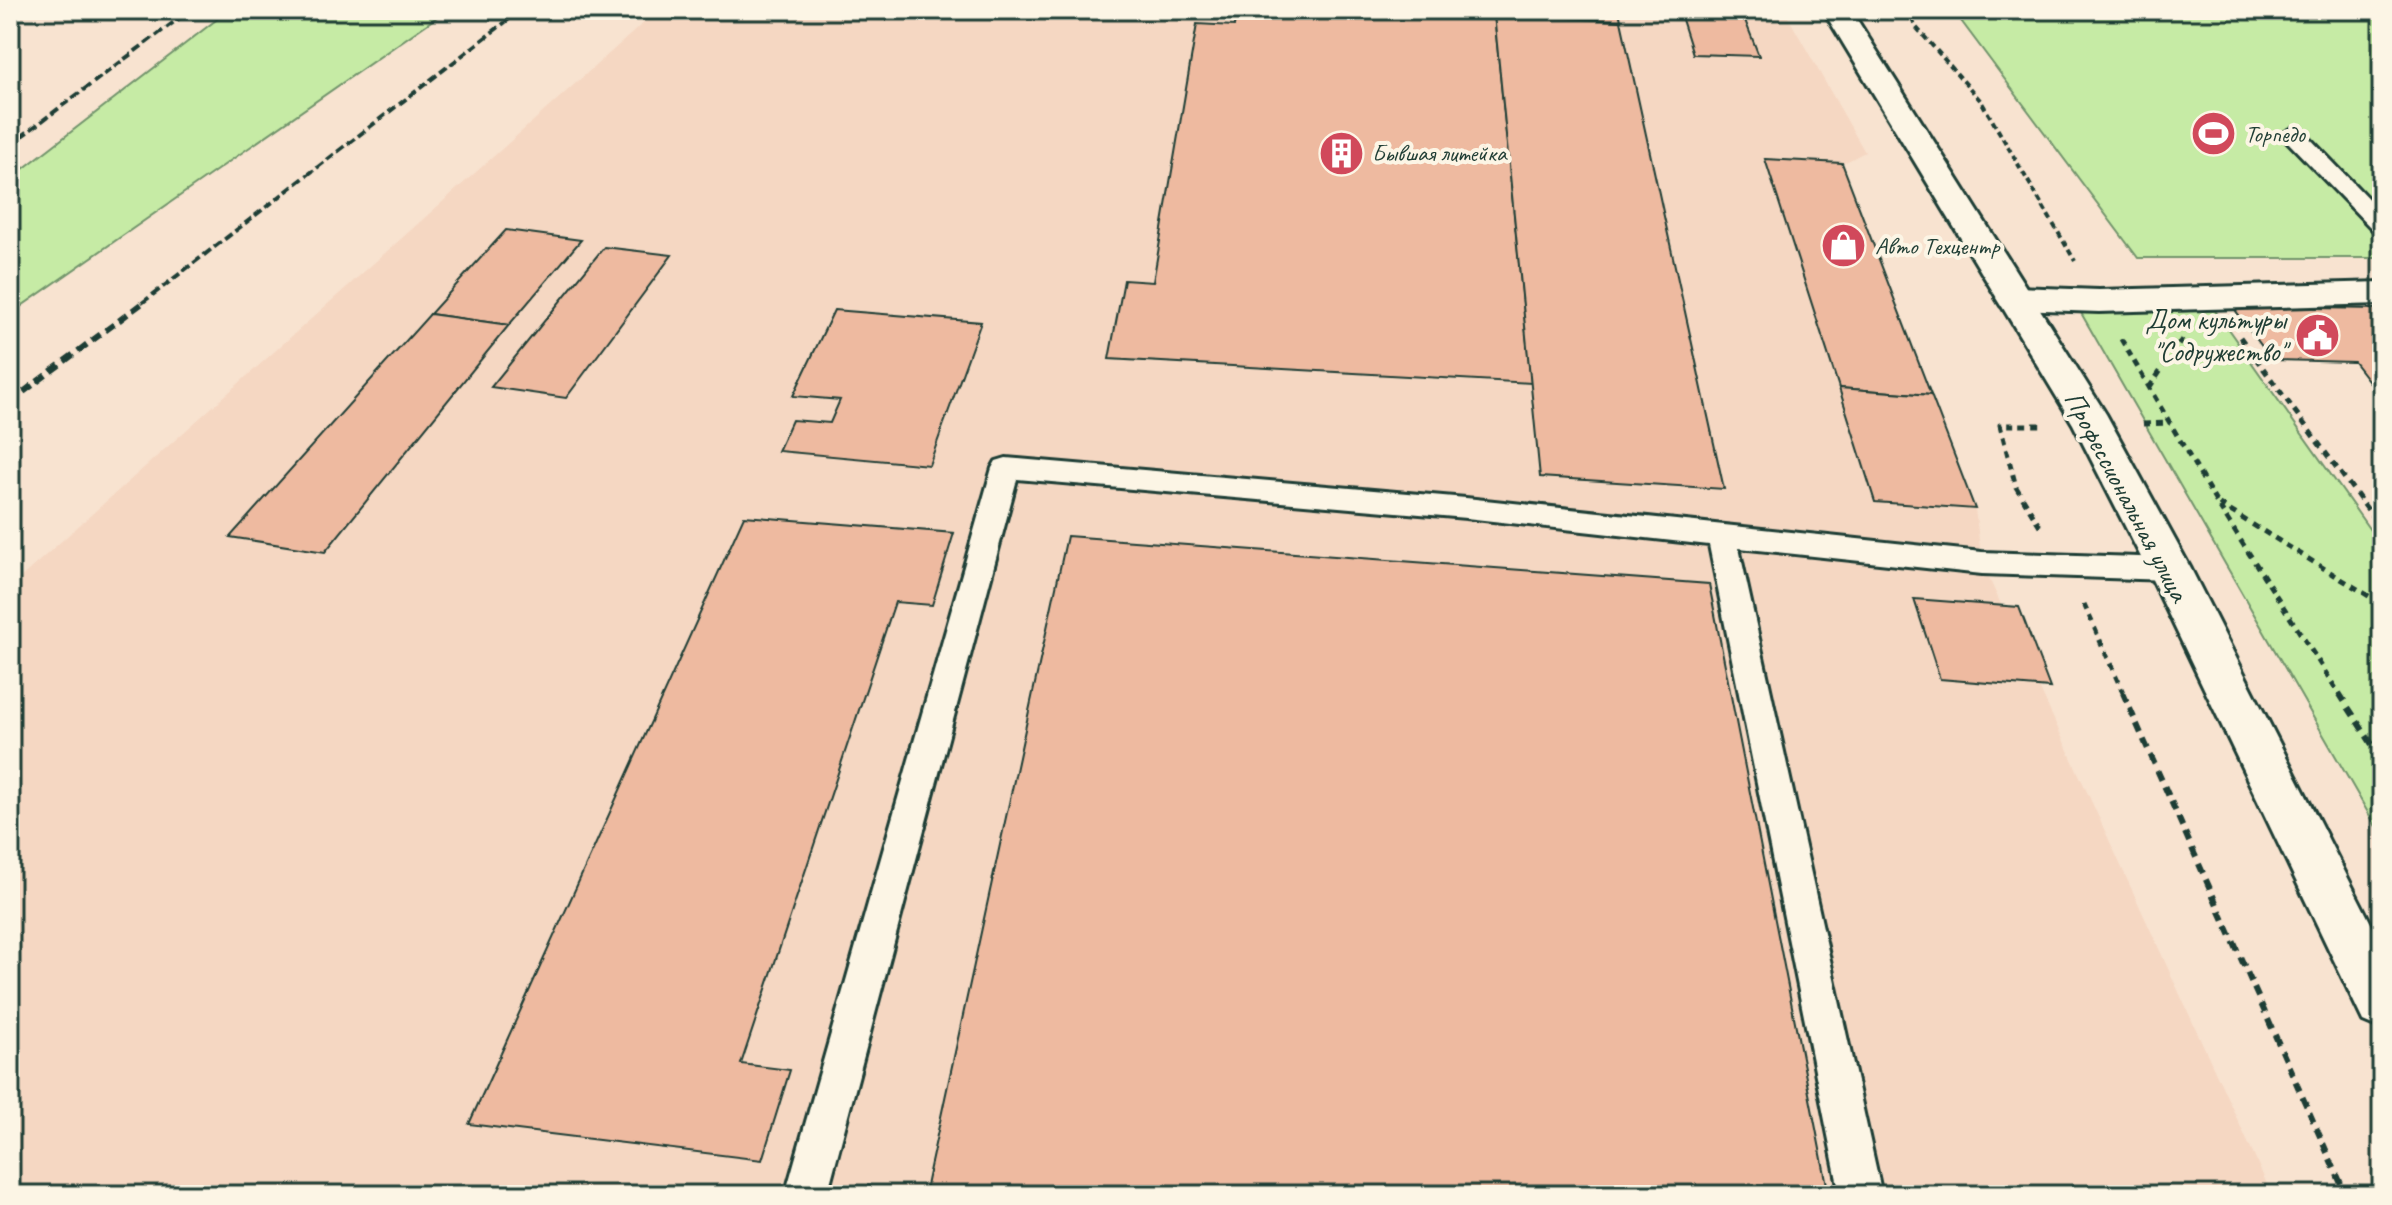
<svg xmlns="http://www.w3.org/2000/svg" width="2392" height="1205" font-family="Caveat,sans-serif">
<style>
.built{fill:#f5d7c2}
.green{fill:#c6eba5;stroke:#72946c;stroke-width:2}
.building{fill:#eebaa0;stroke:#1f3d34;stroke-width:2}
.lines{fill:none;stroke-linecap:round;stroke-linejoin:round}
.service-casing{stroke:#1f3d34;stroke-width:6}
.minor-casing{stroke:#1f3d34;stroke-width:6}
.secondary-casing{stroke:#1f3d34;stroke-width:6}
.path-far2{stroke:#1f3d34;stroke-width:4;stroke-dasharray:6 4;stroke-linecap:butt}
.path-far1{stroke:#1f3d34;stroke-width:5;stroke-dasharray:7 6;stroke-linecap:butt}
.path{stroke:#1f3d34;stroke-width:6;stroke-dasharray:10 7;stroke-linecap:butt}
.service{fill:#fcf5e5;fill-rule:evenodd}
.minor{fill:#fcf5e5;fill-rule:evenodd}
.secondary{fill:#fcf5e5;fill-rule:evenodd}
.rail-far1{stroke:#1f3d34;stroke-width:4;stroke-dasharray:9 4;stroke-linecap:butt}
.rail{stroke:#1f3d34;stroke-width:6;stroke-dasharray:11 6;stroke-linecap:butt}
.labels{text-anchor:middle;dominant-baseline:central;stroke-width:8;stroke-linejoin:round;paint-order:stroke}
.far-poi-label{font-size:24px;fill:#1f3d34;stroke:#fcf5e5;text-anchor:start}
.poi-label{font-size:28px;fill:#1f3d34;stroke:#fcf5e5;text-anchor:end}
.street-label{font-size:28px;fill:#1f3d34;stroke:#fcf5e5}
</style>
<rect width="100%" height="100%" fill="#f8e3d0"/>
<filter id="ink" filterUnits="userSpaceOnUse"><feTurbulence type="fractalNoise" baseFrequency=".0125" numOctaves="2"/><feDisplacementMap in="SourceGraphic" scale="16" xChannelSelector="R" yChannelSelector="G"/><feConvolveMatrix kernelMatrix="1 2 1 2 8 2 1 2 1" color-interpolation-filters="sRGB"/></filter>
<g filter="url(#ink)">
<!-- built -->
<path class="built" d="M658,10h1126l81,142 -23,12 133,345 7,54 290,632h-2262v-608z"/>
<!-- green -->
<g class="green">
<path d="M229,10h218l-437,304v-135z"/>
<path d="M1953,10h429v248h-244z"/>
<path d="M2211,305l171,242v290l-305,-531z"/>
</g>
<!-- building -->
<g class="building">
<path d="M1236,10h176l82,4 37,369 -422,-24 15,-79 29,2 44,-258 37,2z"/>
<path d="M1412,10h207l2,11 -127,-7z"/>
<path d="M1679,10h62l18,46 -66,-2z"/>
<path d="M1494,14l127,7 103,468 -184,-12z"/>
<path d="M1765,159l77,4 89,232 -92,-7z"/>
<path d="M506,230l75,10 -72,85 -79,-11z"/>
<path d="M604,247l68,8 -106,143 -75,-11z"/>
<path d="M2233,307l149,2v89l-28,-36 -82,-2z"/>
<path d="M834,310l147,12 -52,143 -151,-14 14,-31 38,3 10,-23 -47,-4z"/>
<path d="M430,314l79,11 -184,227 -95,-15z"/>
<path d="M1839,388l92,7 44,114 -100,-7z"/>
<path d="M744,516l210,17 -22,72 -37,-3 -154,462 49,6 -28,90 -293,-36z"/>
<path d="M1067,536l642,48 120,611h-905z"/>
<path d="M1914,599l105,8 31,81 -110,-9z"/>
</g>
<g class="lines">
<defs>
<g id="service">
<path d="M2293,128l8,1 81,84v20l-8,-2 -89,-92 -3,-5z"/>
<path d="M1006,458l460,40 516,54 187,6 10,3 5,8 -5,8 -10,3 -187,-6 -243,-26 143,647h-42l-131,-650 -243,-27 -449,-39 -190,716h-42l207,-727 4,-7z"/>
</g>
<path id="minor" d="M2382,282v22l-283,8 -85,-3 -13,-3 -5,-8 5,-8 13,-3 85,3z"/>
<path id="secondary" d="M1823,10h28l255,404 85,155 191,376v84l-19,-8 -216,-452 -74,-145z"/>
</defs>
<!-- service casing -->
<use href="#service" class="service-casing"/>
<!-- minor casing -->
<use href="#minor" class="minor-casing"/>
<!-- secondary casing -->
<use href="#secondary" class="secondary-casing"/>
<!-- path-far2 -->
<path class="path-far2" d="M1908,10l7,16 66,75 94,160"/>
<!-- path-far1 -->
<g class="path-far1">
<path d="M2240,337l142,192"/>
<path d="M2121,339l95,163 124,193"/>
<path d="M2149,388l36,-53"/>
<path d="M2143,424l27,-1"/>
<path d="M2219,504l163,100"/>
<path d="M2040,526l-24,-39 -16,-62h41"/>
<path d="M2084,604l40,91"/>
</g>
<!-- path -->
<g class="path">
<path d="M2123,693l223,502"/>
<path d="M2339,693l43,67"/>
</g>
<!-- service -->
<use href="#service" class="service"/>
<!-- minor -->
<use href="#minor" class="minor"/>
<!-- secondary -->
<use href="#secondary" class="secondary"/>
<!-- rail-far1 -->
<g class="rail-far1">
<path d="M10,145l180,-135"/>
<path d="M142,303l379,-293"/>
</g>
<!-- rail -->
<path class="rail" d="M10,402l135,-101"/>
</g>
</g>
<!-- icons -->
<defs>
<symbol id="stadium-disc" viewBox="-11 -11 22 22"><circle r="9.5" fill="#d1495b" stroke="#fcf5e5"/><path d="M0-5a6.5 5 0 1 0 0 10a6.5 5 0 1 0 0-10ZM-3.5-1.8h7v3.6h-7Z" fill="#fff"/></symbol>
<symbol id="building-disc" viewBox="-11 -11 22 22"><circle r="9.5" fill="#d1495b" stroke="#fcf5e5"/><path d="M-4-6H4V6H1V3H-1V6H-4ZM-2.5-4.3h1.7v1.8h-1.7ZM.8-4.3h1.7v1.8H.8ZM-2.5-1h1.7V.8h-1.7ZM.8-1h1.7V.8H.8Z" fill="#fff"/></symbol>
<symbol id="shop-disc" viewBox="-11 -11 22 22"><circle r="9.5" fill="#d1495b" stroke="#fcf5e5"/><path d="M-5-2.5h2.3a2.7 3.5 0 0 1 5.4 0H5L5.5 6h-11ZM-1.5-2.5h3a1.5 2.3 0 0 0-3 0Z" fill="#fff"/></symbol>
<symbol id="civic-disc" viewBox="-11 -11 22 22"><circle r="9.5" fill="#d1495b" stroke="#fcf5e5"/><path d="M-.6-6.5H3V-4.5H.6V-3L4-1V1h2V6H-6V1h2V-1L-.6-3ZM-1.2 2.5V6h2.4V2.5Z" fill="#fff"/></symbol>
</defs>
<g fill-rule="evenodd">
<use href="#stadium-disc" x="2188" y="108" width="51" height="51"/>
<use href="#building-disc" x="1316" y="128" width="51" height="51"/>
<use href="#shop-disc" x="1818" y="220" width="51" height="51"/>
<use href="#civic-disc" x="2292" y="310" width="51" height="51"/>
</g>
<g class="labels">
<!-- far-poi labels -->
<g class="far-poi-label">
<text x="2245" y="134">Торпедо</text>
<text x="1372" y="153">Бывшая литейка</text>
<text x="1875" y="246">Авто Техцентр</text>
</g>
<!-- poi labels -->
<g class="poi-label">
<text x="2286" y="319">Дом культуры<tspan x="2286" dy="32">"Содружество"</tspan></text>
</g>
<!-- street labels -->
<g class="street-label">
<text transform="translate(2127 496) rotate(62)">Профессиональная улица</text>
</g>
</g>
<!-- margin -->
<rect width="2392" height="1205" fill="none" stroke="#fcf5e5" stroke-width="40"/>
<rect x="20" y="20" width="2352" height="1165" fill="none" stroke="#1f3d34" stroke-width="3" filter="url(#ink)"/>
</svg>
